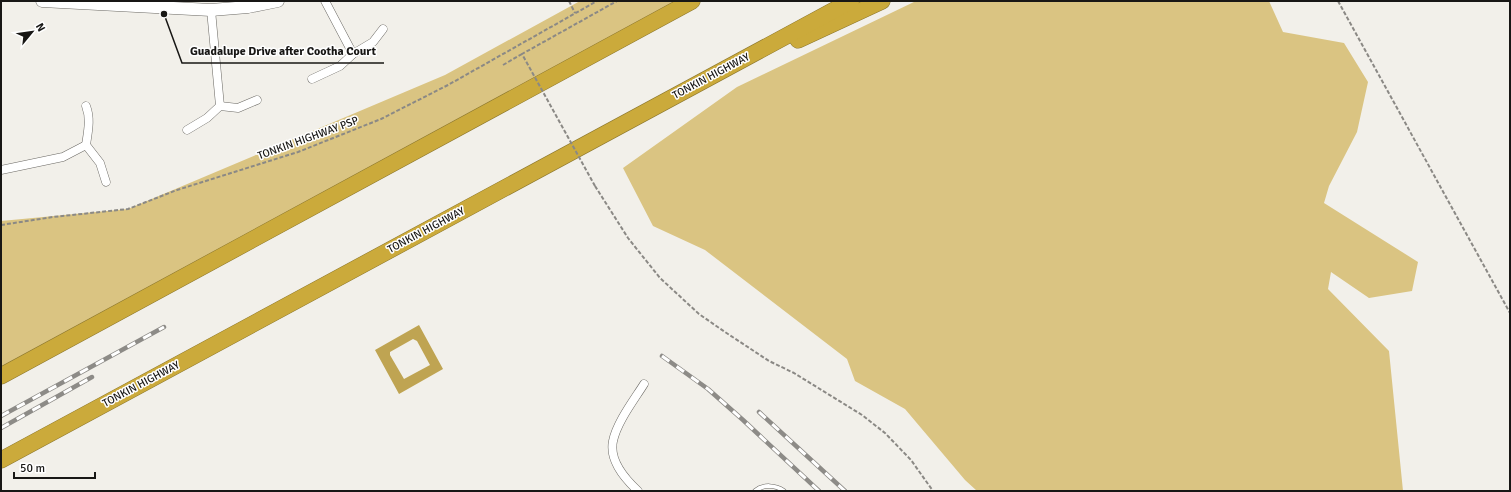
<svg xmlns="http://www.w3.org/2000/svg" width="1511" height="492" font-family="Signika,sans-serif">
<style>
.green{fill:#dac482}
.water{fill:#bfa452;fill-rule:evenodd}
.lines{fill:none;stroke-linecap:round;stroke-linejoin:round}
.lane-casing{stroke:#6b6964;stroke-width:5}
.street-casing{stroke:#6b6964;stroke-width:9}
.secondary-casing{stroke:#6b6964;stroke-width:13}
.highway-casing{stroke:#8c772e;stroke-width:17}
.path{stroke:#8b8985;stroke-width:2;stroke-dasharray:4 2;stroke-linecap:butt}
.lane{stroke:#fff;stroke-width:4}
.street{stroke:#fff;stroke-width:8}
.secondary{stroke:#fff;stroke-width:12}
.highway{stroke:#cbaa3b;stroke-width:16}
.rail-casing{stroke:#8d8b87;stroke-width:4.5}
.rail{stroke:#fff;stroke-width:3;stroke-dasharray:9;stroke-linecap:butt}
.path-bridge{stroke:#8b8985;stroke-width:2;stroke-dasharray:4 2;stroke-linecap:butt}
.labels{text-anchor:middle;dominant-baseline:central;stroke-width:3;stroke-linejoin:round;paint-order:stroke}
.street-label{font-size:11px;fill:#181715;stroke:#fff}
.leader{fill:none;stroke:#181715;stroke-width:1.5}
.callout-dot{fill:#181715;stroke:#fff;stroke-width:1.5}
.callout-label{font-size:12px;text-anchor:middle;font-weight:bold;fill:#181715;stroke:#fff;stroke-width:3;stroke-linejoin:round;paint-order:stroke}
</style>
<rect width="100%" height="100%" fill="#f2f0ea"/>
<!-- green -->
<g class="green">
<path d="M580,1h96l-675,373v-153l127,-12 317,-134z"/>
<path d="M916,1h353l14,31 61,11 24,39 -11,50 -28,54 -5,17 94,59 -6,29 -43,7 -38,-26 -3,17 61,62 14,140h-426l-12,-11 -60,-71 -50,-28 -8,-22 -142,-109 -52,-24 -30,-58 114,-81z"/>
</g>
<!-- water -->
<path class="water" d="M419,325l24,44 -44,25 -24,-44zM413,339l4,2 13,24 -26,14 -14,-24v-3z"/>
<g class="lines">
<defs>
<path id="lane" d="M755,491c8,-7 21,-6 29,0"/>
<g id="street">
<path d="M325,1l28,53"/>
<path d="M211,10l9,96"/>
<path d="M312,79l28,-13 13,-12 20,-12 10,-13"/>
<path d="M86,106c5,13 2,25 0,39l14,18 6,19"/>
<path d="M187,130l20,-12 13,-12 18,2 19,-8"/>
<path d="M1,170l62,-13 23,-12"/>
<path d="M638,491c-13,-12 -29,-31 -25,-50 4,-19 21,-41 31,-57"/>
</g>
<path id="secondary" d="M42,1l169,9 37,-3 30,-6"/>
<g id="highway">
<path d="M798,40l84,-39"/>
<path d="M1,376l691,-375"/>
<path d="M1,460l850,-459"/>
</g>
</defs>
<!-- lane casing -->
<use href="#lane" class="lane-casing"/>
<!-- street casing -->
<use href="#street" class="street-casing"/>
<!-- secondary casing -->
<use href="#secondary" class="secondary-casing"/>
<!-- highway casing -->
<use href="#highway" class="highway-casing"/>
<!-- path -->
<g class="path">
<path d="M569,1l6,12"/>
<path d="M1338,1l172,312"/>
<path d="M503,65l19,-11"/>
<path d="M595,186l33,52 32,40 39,36 26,18 44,29 25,12 68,42 23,18 26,27 22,31"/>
<path d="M1,225l52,-8 75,-8 49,-19 121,-38 83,-33 67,-34 149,-84"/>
</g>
<!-- lane -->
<use href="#lane" class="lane"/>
<!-- street -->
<use href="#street" class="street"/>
<!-- secondary -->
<use href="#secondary" class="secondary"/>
<!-- highway -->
<use href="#highway" class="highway"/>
<defs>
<g id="rail">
<path d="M662,356l46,33 35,31 76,71"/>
<path d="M759,412l86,79"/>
<path d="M1,416l163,-89"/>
<path d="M1,428l91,-51"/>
</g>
</defs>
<!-- rail casing -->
<use href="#rail" class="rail-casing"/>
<!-- rail -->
<use href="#rail" class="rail"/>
<!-- path-bridge -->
<path class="path-bridge" d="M595,186l-73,-132 95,-53"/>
</g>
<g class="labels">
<!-- street labels -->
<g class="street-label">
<text transform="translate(711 76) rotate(-28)">TONKIN HIGHWAY</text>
<text transform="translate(308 138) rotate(-20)">TONKIN HIGHWAY PSP</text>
<text transform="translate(426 230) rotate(-28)">TONKIN HIGHWAY</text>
<text transform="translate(141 384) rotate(-28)">TONKIN HIGHWAY</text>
</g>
</g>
<!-- callouts -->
<path class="leader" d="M164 14L182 63H384"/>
<circle class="callout-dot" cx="164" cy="14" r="4"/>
<g class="callout-label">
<text x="283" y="55">Guadalupe Drive after Cootha Court</text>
</g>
<!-- border -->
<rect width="1511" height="492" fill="none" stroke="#181715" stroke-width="4"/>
<!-- north arrow -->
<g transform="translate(32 32) rotate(61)" stroke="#ffffff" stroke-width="3" paint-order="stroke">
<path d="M0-3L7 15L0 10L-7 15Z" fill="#181715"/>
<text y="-6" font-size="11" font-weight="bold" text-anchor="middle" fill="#181715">N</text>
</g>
<!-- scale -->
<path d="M14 472v6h81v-6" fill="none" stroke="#181715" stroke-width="2"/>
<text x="20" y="472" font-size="12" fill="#181715" stroke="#ffffff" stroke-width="3" paint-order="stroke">50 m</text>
</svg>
